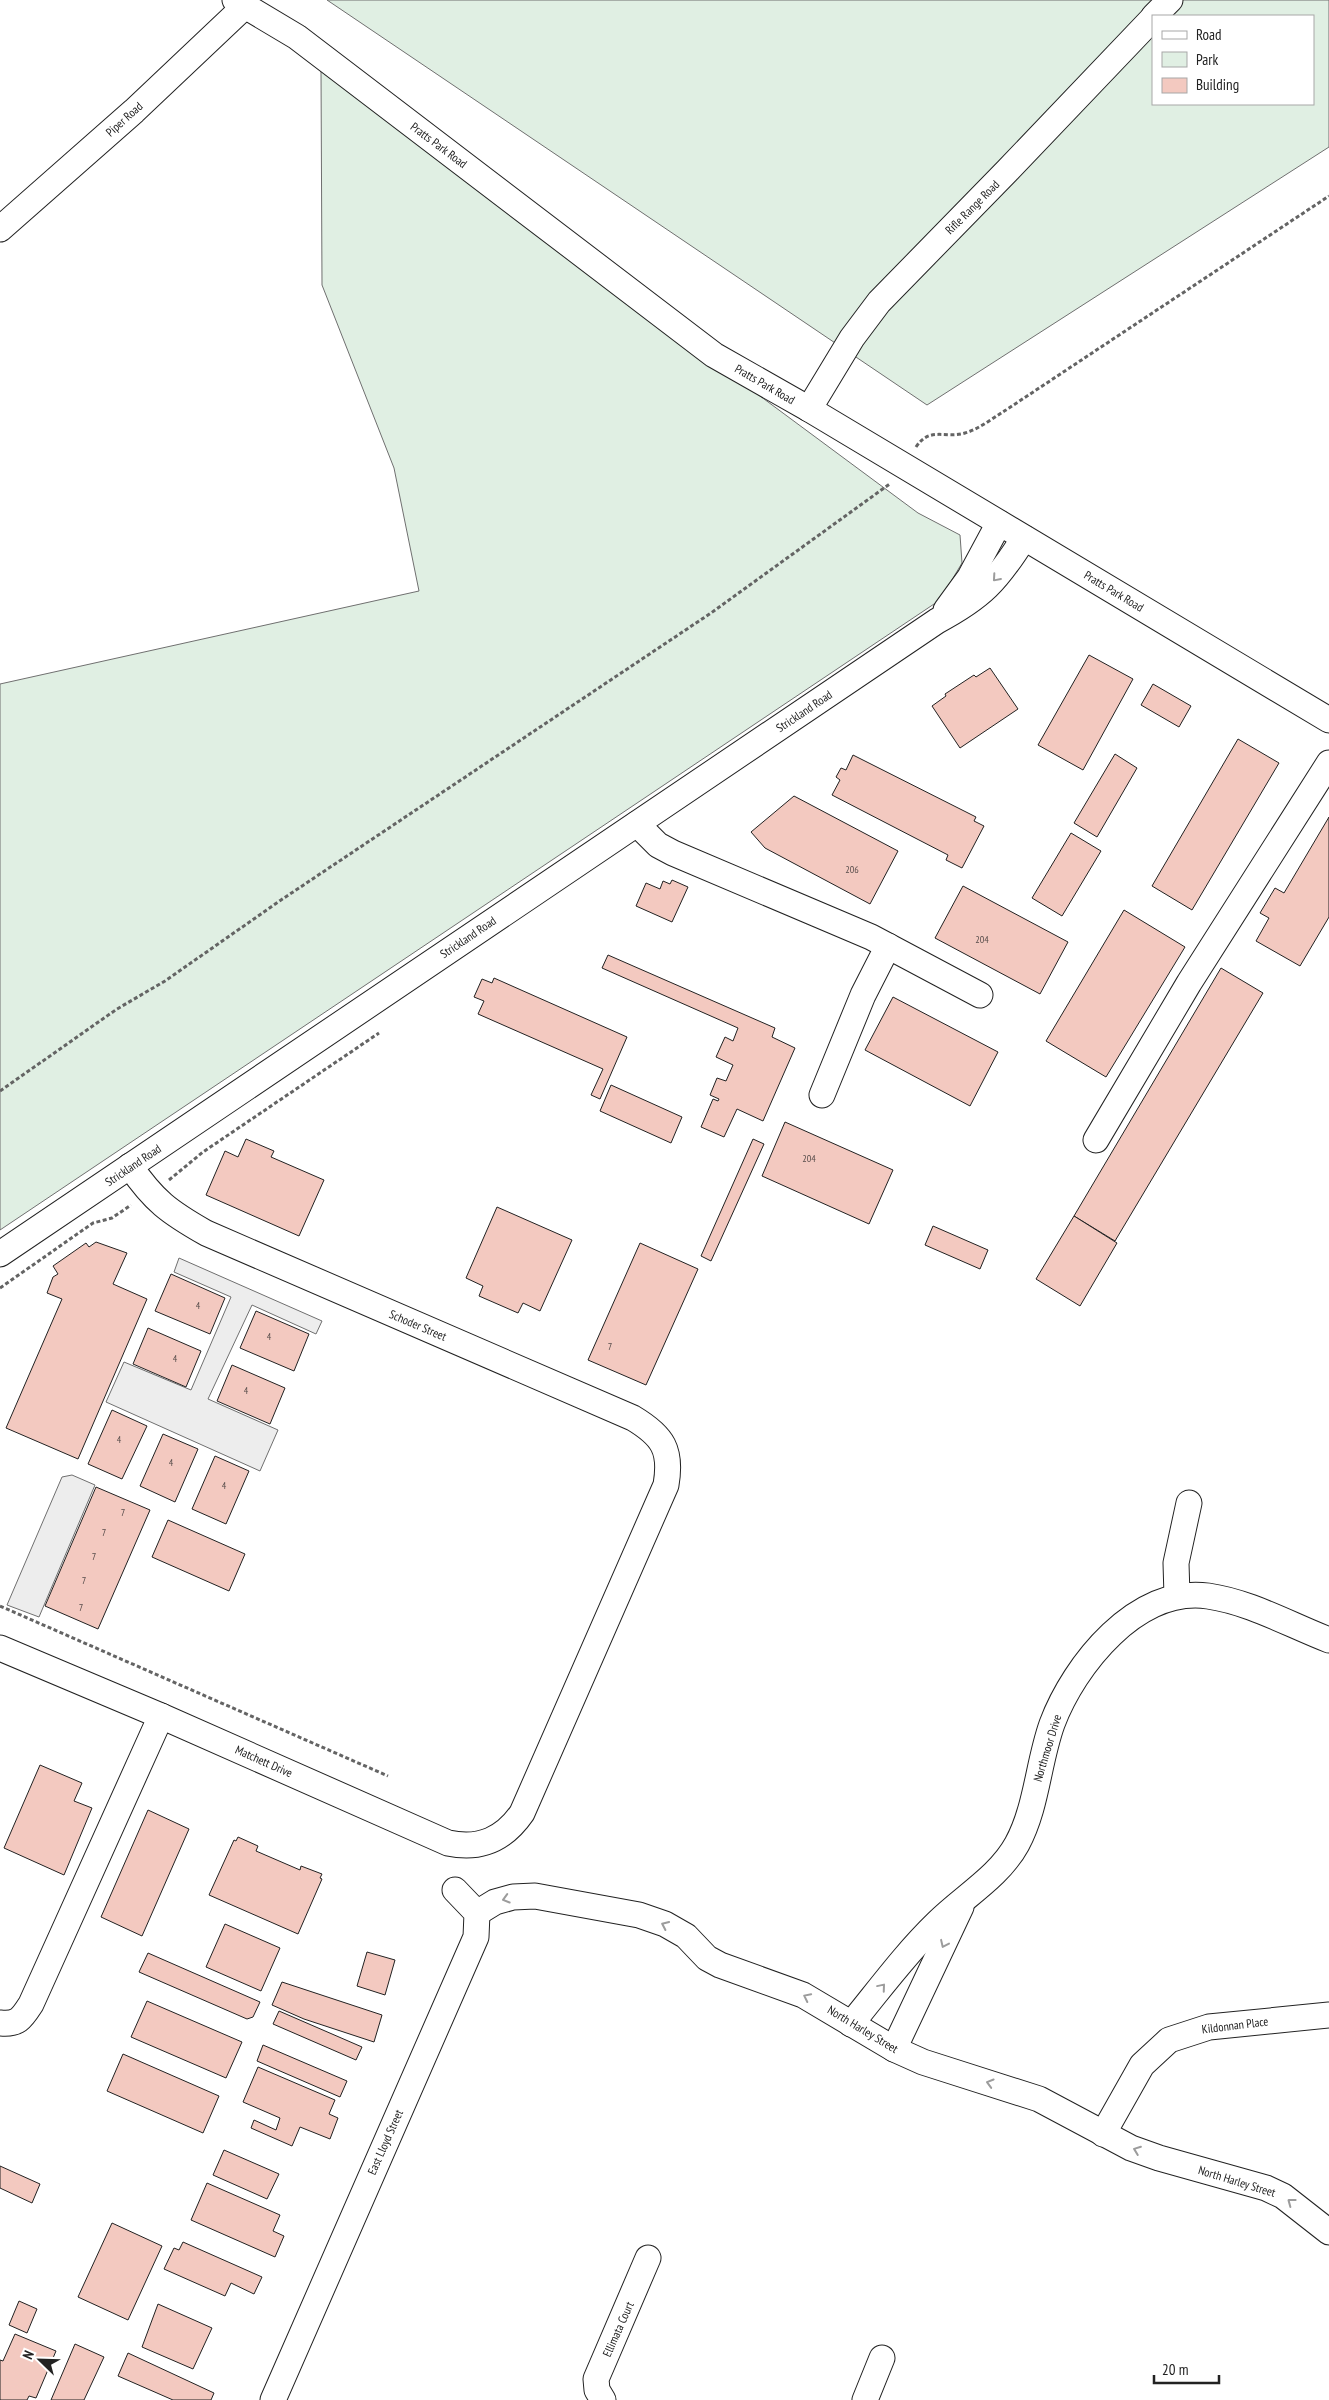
<svg xmlns="http://www.w3.org/2000/svg" width="1329" height="2400" font-family="'PT Sans Narrow',sans-serif">
<style>
.green{fill:#e0efe3;stroke:#6f6f6f;fill-rule:evenodd}
.parking{fill:#ededed;stroke:#6f6f6f}
.building{fill:#f3c9c0;stroke:#222}
.lines{fill:none;stroke-linecap:round;stroke-linejoin:round}
.minor-casing{stroke:#222;stroke-width:27}
.path{stroke:#646464;stroke-width:3;stroke-dasharray:4 2.5;stroke-linecap:butt}
.minor{stroke:#fff;stroke-width:25}
.oneway{stroke:#9c9c9c}
.labels{text-anchor:middle;dominant-baseline:central;stroke-width:4;stroke-linejoin:round;paint-order:stroke}
.number-label{font-size:10px;fill:#564c4a}
.street-label{font-size:12px;fill:#222;stroke:#fff}
</style>
<rect width="100%" height="100%" fill="#fff"/>
<!-- green -->
<g class="green">
<path d="M327,0h1002v147l-402,258zM1153,16h160v88h-160z"/>
<path d="M321,71l597,442 42,22 2,28 -22,37 -940,630v-546l419,-93 -25,-123 -72,-183z"/>
</g>
<!-- parking -->
<g class="parking">
<path d="M179,1258l143,63 -6,13 -64,-29 -44,94 70,31 -18,41 -154,-69 18,-40 67,28 40,-93 -57,-25z"/>
<path d="M72,1475l23,10 -56,132 -32,-12 55,-128z"/>
</g>
<!-- building -->
<g class="building">
<path d="M1089,655l44,24 -50,91 -45,-25z"/>
<path d="M990,668l28,41 -58,39 -28,-42 14,-10 -1,-2 29,-19 2,2z"/>
<path d="M1153,684l38,22 -12,21 -38,-22z"/>
<path d="M1238,739l41,24 -87,147 -40,-24z"/>
<path d="M1115,754l22,14 -40,69 -23,-14z"/>
<path d="M853,755l123,62 -2,4 10,5 -22,42 -16,-8 2,-5 -116,-60 8,-15 -4,-3 5,-9 5,2z"/>
<path d="M794,796l104,55 -28,53 -105,-56 -14,-16z"/>
<path d="M1329,817v100l-29,49 -44,-25 13,-23 -9,-5 15,-25 9,5z"/>
<path d="M1071,833l30,18 -39,65 -30,-18z"/>
<path d="M672,880l16,7 -16,35 -36,-16 10,-23 14,6 3,-8 7,3z"/>
<path d="M963,886l105,56 -28,52 -105,-56z"/>
<path d="M1124,910l61,37 -79,130 -60,-36z"/>
<path d="M608,955l167,73 -3,9 23,11 -32,73 -26,-12 -13,28 -23,-10 12,-28 5,2 1,-2 -9,-4 7,-17 9,3 7,-16 -17,-8 9,-20 8,4 5,-13 -136,-60z"/>
<path d="M1221,968l42,25 -148,248 -41,-25z"/>
<path d="M494,978l133,59 -27,62 -9,-4 12,-26 -125,-55 6,-13 -10,-4 8,-18 10,4z"/>
<path d="M893,997l105,55 -28,54 -105,-56z"/>
<path d="M611,1085l71,32 -11,26 -71,-32z"/>
<path d="M785,1122l108,48 -24,54 -107,-48z"/>
<path d="M246,1139l28,12 -3,6 53,23 -25,56 -93,-41 19,-44 13,6z"/>
<path d="M753,1139l11,5 -53,117 -10,-5z"/>
<path d="M497,1207l75,33 -32,71 -17,-8 -5,10 -39,-17 4,-10 -17,-8z"/>
<path d="M1074,1216l43,27 -37,63 -44,-27z"/>
<path d="M933,1226l55,24 -8,19 -55,-24z"/>
<path d="M96,1242l31,11 -14,31 34,15 -69,160 -72,-31 56,-129 -15,-6 6,-16 5,-3 -5,-8 33,-23 3,4z"/>
<path d="M640,1243l58,26 -52,116 -58,-25z"/>
<path d="M171,1274l54,24 -15,36 -55,-23z"/>
<path d="M256,1311l53,23 -15,37 -54,-23z"/>
<path d="M148,1328l53,23 -15,36 -53,-23z"/>
<path d="M232,1365l53,23 -15,36 -53,-23z"/>
<path d="M112,1410l35,16 -25,53 -34,-15z"/>
<path d="M163,1434l35,15 -23,53 -35,-16z"/>
<path d="M215,1456l34,15 -23,53 -34,-15z"/>
<path d="M96,1487l54,23 -52,119 -53,-23z"/>
<path d="M168,1520l77,34 -16,37 -77,-34z"/>
<path d="M40,1765l42,18 -8,18 18,7 -28,67 -60,-27z"/>
<path d="M148,1810l41,19 -47,107 -41,-19z"/>
<path d="M238,1837l20,9 -2,5 44,19 1,-4 21,8 -2,4 2,1 -24,55 -89,-39 25,-55 2,1z"/>
<path d="M225,1924l55,24 -19,43 -55,-24z"/>
<path d="M367,1952l28,8 -10,35 -28,-9z"/>
<path d="M148,1953l112,49 -7,15 -6,2 -108,-47z"/>
<path d="M282,1982l100,33 -8,27 -70,-23 -32,-14z"/>
<path d="M147,2001l95,41 -16,36 -95,-41z"/>
<path d="M279,2011l83,36 -6,13 -83,-36z"/>
<path d="M263,2045l84,36 -7,16 -83,-36z"/>
<path d="M123,2054l96,42 -16,37 -96,-42z"/>
<path d="M258,2067l77,33 -6,14 9,4 -8,21 -30,-12 -8,19 -41,-18 3,-8 22,10 4,-12 -37,-16z"/>
<path d="M224,2150l55,24 -12,25 -54,-24z"/>
<path d="M0,2166l40,18 -8,19 -32,-15z"/>
<path d="M207,2183l73,32 -7,16 11,5 -9,21 -84,-37z"/>
<path d="M112,2223l50,23 -34,74 -50,-23z"/>
<path d="M183,2242l79,35 -8,17 -23,-11 -6,13 -61,-27 10,-21 5,2z"/>
<path d="M19,2301l18,8 -10,24 -18,-8z"/>
<path d="M158,2304l54,24 -19,41 -51,-22z"/>
<path d="M15,2334l41,17 -20,47 -7,-2 -2,4h-27v-40l3,1z"/>
<path d="M75,2344l29,13 -20,43h-33z"/>
<path d="M128,2353l86,40 -3,7h-38l-55,-24z"/>
</g>
<g class="lines">
<defs>
<g id="minor">
<path d="M235,0l62,37 417,318 95,54 520,311"/>
<path d="M1154,16l16,-16"/>
<path d="M0,229l134,-118 111,-105"/>
<path d="M809,409l43,-71 27,-36 128,-131 146,-153"/>
<path d="M946,610l24,-33 29,-54"/>
<path d="M637,824l21,21 15,8 198,84 109,58"/>
<path d="M822,1095l41,-100 25,-49"/>
<path d="M1096,1140l93,-157 140,-220"/>
<path d="M0,1254l937,-633c45,-24 60,-40 87,-83"/>
<path d="M1177,1596l-1,-33 13,-60"/>
<path d="M0,1648l161,68 287,127c32,7 56,-4 74,-30l144,-328c6,-35 -3,-49 -33,-67l-427,-185c-37,-21 -52,-32 -76,-67"/>
<path d="M477,1913l18,-11 18,-5 22,-1 104,19 26,9 21,12 21,22 13,7 83,30 91,54 29,13 116,37 92,49 28,10 107,30 17,8 46,36"/>
<path d="M0,2023c18,2 22,-5 31,-19l130,-288"/>
<path d="M851,2024c28,-34 54,-70 86,-101 26,-26 62,-46 80,-79 20,-37 21,-81 35,-120 22,-59 85,-138 156,-128 42,6 82,29 121,44"/>
<path d="M894,2049l67,-142"/>
<path d="M1103,2134l39,-69 27,-25 40,-13 120,-12"/>
<path d="M273,2400l203,-463 1,-24 -22,-23"/>
<path d="M603,2400l-6,-10 -1,-11 52,-121"/>
<path d="M865,2400l17,-42"/>
</g>
</defs>
<!-- minor casing -->
<use href="#minor" class="minor-casing"/>
<!-- path -->
<g class="path">
<path d="M916,447c14,-21 29,-8 49,-14 14,-4 28,-15 41,-23l323,-214"/>
<path d="M0,1091l117,-82 48,-28 116,-81 430,-287 180,-130"/>
<path d="M169,1180l34,-28 176,-119"/>
<path d="M0,1288l93,-65 19,-5 19,-13"/>
<path d="M0,1606l388,170"/>
</g>
<!-- minor -->
<use href="#minor" class="minor"/>
</g>
<!-- one-way arrows -->
<defs><path id="oneway-chevron" d="M-2-3.5L2.5 0L-2 3.5" fill="none" stroke-width="1.6" stroke-linecap="round" stroke-linejoin="round" transform="scale(1.25)"/></defs>
<g class="oneway">
<use href="#oneway-chevron" transform="translate(996 578) rotate(131)"/>
<use href="#oneway-chevron" transform="translate(506 1899) rotate(164)"/>
<use href="#oneway-chevron" transform="translate(665 1925) rotate(-155)"/>
<use href="#oneway-chevron" transform="translate(944 1944) rotate(115)"/>
<use href="#oneway-chevron" transform="translate(882 1987) rotate(-50)"/>
<use href="#oneway-chevron" transform="translate(807 1997) rotate(-154)"/>
<use href="#oneway-chevron" transform="translate(990 2083) rotate(-164)"/>
<use href="#oneway-chevron" transform="translate(1137 2150) rotate(-159)"/>
<use href="#oneway-chevron" transform="translate(1291 2202) rotate(-143)"/>
</g>
<g class="labels">
<!-- number labels -->
<g class="number-label">
<text x="852" y="869">206</text>
<text x="982" y="939">204</text>
<text x="809" y="1158">204</text>
<text x="198" y="1305">4</text>
<text x="269" y="1336">4</text>
<text x="610" y="1346">7</text>
<text x="175" y="1358">4</text>
<text x="246" y="1390">4</text>
<text x="119" y="1439">4</text>
<text x="171" y="1462">4</text>
<text x="224" y="1485">4</text>
<text x="123" y="1512">7</text>
<text x="104" y="1532">7</text>
<text x="94" y="1556">7</text>
<text x="84" y="1580">7</text>
<text x="81" y="1607">7</text>
</g>
<!-- street labels -->
<g class="street-label">
<text transform="translate(124 119) rotate(-42)">Piper Road</text>
<text transform="translate(439 145) rotate(37)">Pratts Park Road</text>
<text transform="translate(972 207) rotate(-45)">Rifle Range Road</text>
<text transform="translate(765 384) rotate(30)">Pratts Park Road</text>
<text transform="translate(1114 591) rotate(31)">Pratts Park Road</text>
<text transform="translate(804 711) rotate(-34)">Strickland Road</text>
<text transform="translate(468 937) rotate(-34)">Strickland Road</text>
<text transform="translate(133 1165) rotate(-34)">Strickland Road</text>
<text transform="translate(418 1325) rotate(23)">Schoder Street</text>
<text transform="translate(1047 1748) rotate(-73)">Northmoor Drive</text>
<text transform="translate(264 1761) rotate(24)">Matchett Drive</text>
<text transform="translate(1235 2025) rotate(-7)">Kildonnan Place</text>
<text transform="translate(863 2029) rotate(31)">North Harley Street</text>
<text transform="translate(385 2142) rotate(-66)">East Lloyd Street</text>
<text transform="translate(1237 2181) rotate(17)">North Harley Street</text>
<text transform="translate(618 2329) rotate(-66)">Ellimata Court</text>
</g>
</g>
<!-- legend -->
<rect x="1152" y="15" width="162" height="90" fill="#ffffff" stroke="#a7a7a7"/>
<rect x="1162" y="31" width="25" height="8" fill="#ffffff" stroke="#a7a7a7"/>
<text x="1196" y="40" font-size="15" fill="#222222">Road</text>
<rect x="1162" y="52" width="25" height="15" fill="#e0efe3" stroke="#a7a7a7"/>
<text x="1196" y="65" font-size="15" fill="#222222">Park</text>
<rect x="1162" y="78" width="25" height="15" fill="#f3c9c0" stroke="#a7a7a7"/>
<text x="1196" y="90" font-size="15" fill="#222222">Building</text>
<!-- north arrow -->
<g transform="translate(40 2360) rotate(293)" stroke="#ffffff" stroke-width="4" paint-order="stroke">
<path d="M0-4L9 19L0 12L-9 19Z" fill="#222222"/>
<text y="-8" font-size="14" font-weight="bold" text-anchor="middle" fill="#222222">N</text>
</g>
<!-- scale -->
<path d="M1154 2375v8h65v-8" fill="none" stroke="#222222" stroke-width="2.5"/>
<text x="1162" y="2375" font-size="15" fill="#222222" stroke="#ffffff" stroke-width="4" paint-order="stroke">20 m</text>
</svg>
